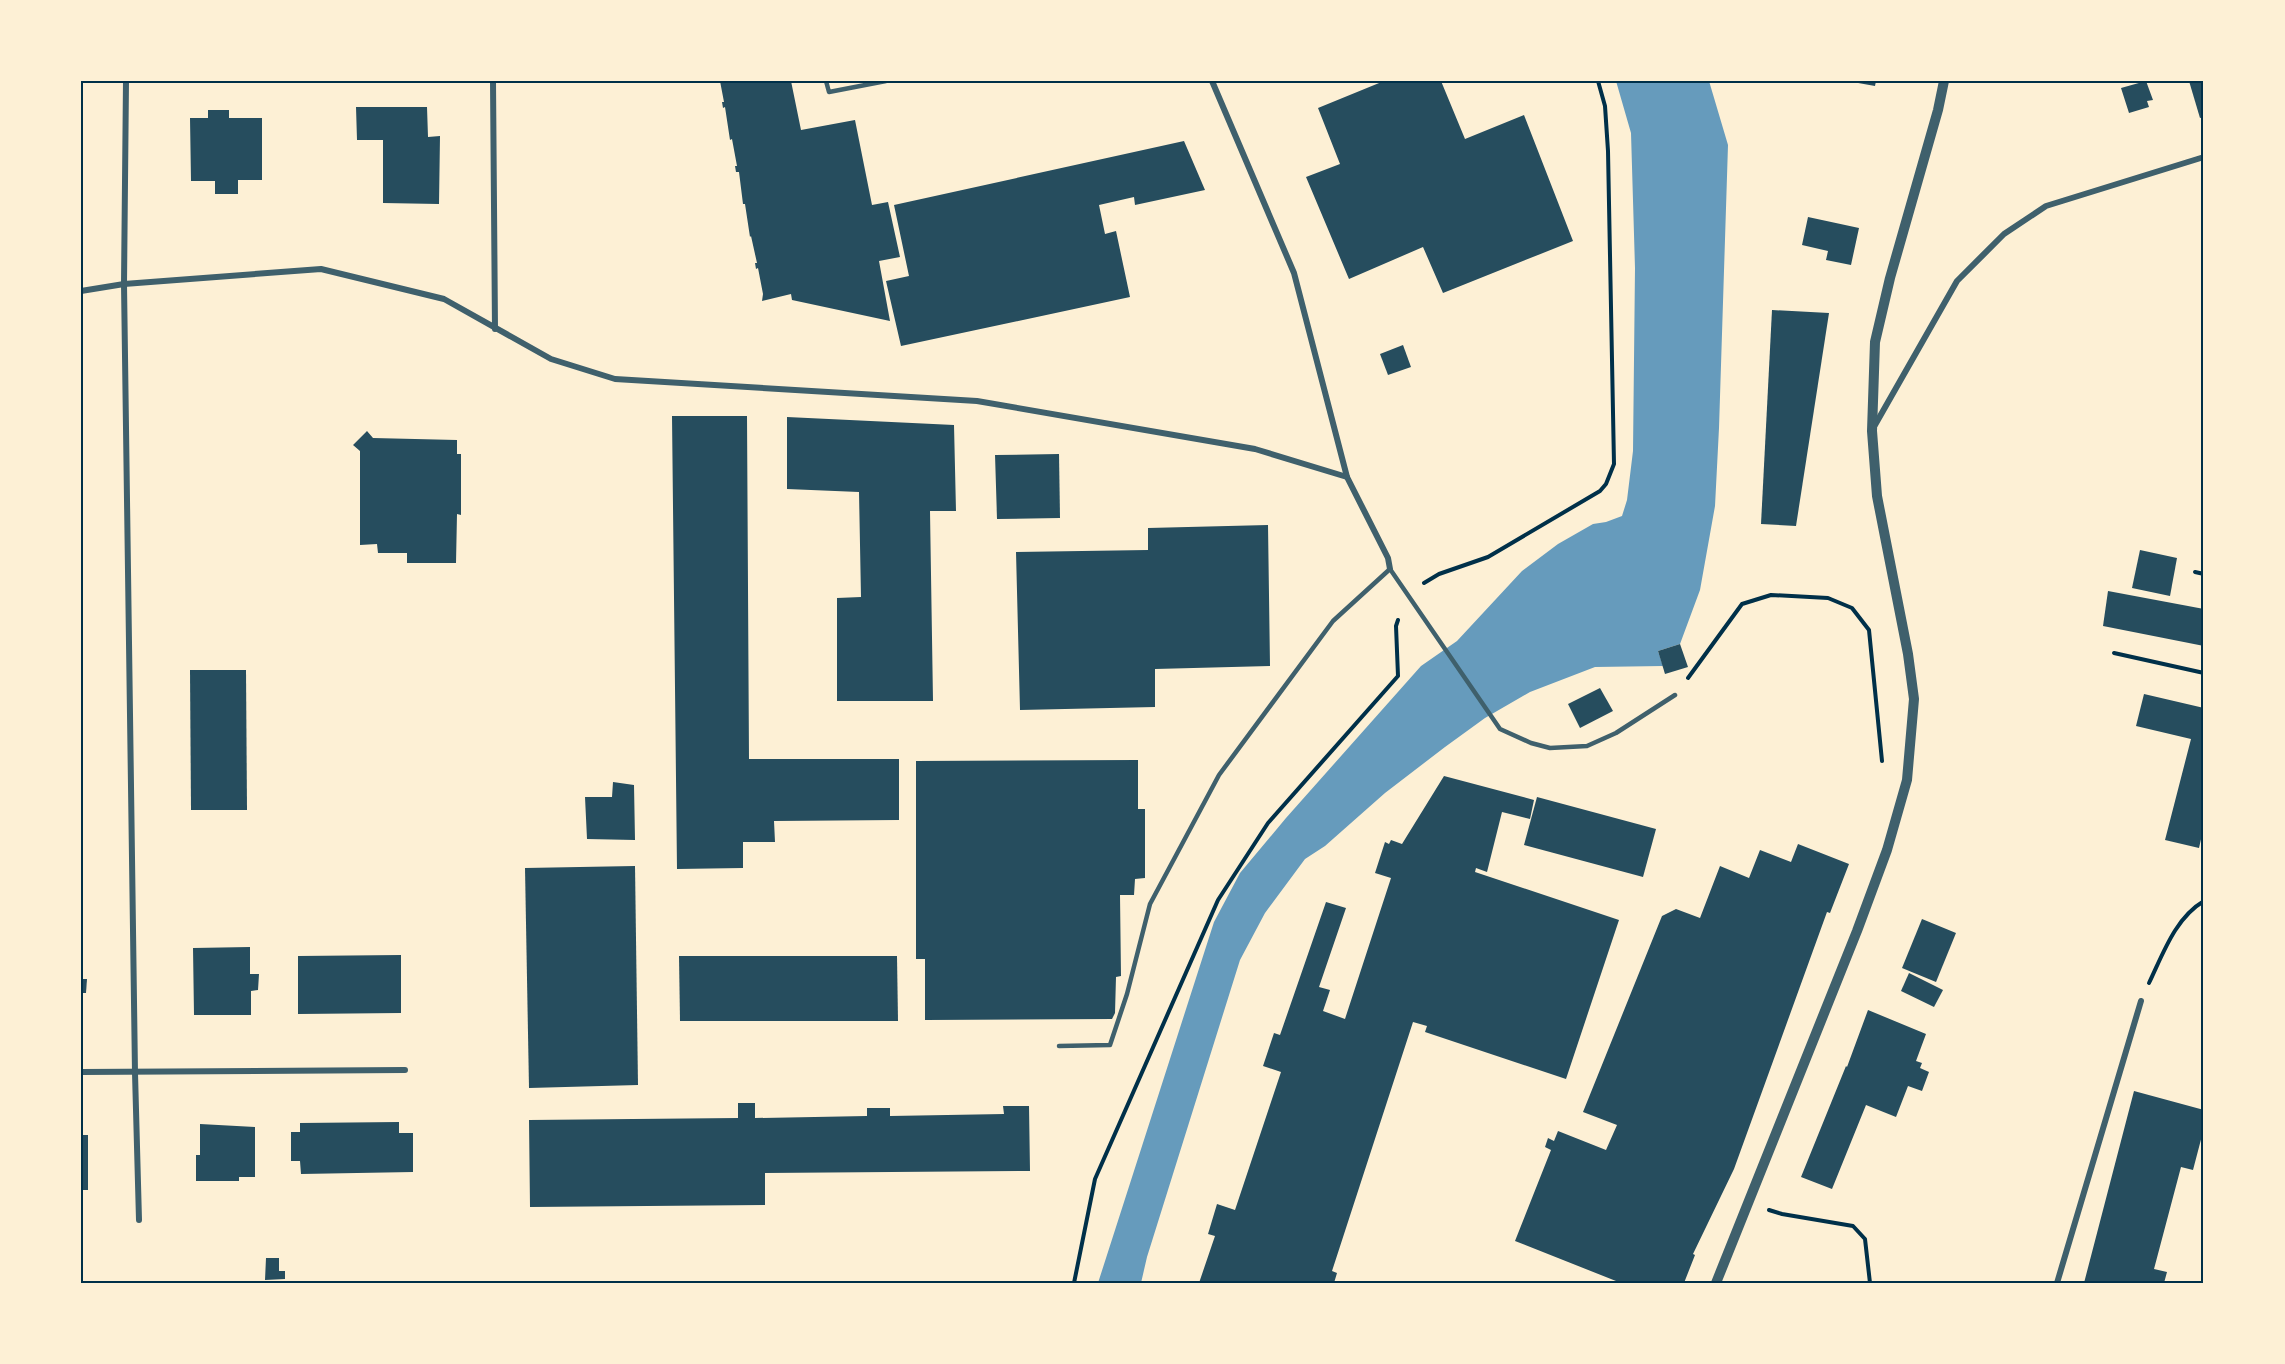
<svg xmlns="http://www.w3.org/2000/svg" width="2285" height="1364" font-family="'DejaVu Sans',sans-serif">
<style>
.water{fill:#669bbc}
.building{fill:#264d5e}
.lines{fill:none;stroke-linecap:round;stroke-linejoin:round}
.path{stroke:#003049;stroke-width:4}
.service{stroke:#3f606c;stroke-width:4.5}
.minor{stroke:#3f606c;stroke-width:6}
.tertiary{stroke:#3f606c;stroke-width:10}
.neatline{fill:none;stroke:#003049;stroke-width:2}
</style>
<rect width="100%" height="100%" fill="#fdf0d5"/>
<!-- water -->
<path class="water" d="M1616,81h93l19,64 -9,283 -4,78 -15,84 -20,54 -22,7 5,15 -68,1 -65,25 -45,26 -40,29 -60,46 -60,53 -20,13 -40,54 -25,47 -93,297 -6,26h-43l116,-361 26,-49 46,-55 135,-152 36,-25 65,-70 36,-27 35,-20 13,-2 16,-6 5,-16 6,-49 2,-183 -4,-135z"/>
<!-- building -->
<g class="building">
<path d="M720,81h71l10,49 54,-10 17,85 16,-3 12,55 -21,4 11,60 -98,-21 -1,-6 -29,7 1,-7 -5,-26 -2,1 -1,-6h2l-6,-27 -1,1 -5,-33h-2l-4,-32h-3l-1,-6h2l-5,-27 -2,1 -5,-33 -2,1 -1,-6h2z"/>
<path d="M1384,81h57l24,58 59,-24 49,126 -130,52 -20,-46 -74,32 -43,-102 34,-13 -22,-56z"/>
<path d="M1847,81h29l-1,5z"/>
<path d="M2146,81l7,19 -6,1 2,6 -20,6 -8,-25z"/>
<path d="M2189,81h15v36l-4,1z"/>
<path d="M356,107h71l1,30 12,-1 -1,68 -56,-1v-63h-26z"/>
<path d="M208,110h21v8h33v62h-24v14h-23v-13h-24l-1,-63h18z"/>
<path d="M1184,141l21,49 -70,15 -1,-8 -35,8 6,29 11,-3 14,66 -229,49 -15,-65 23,-5 -15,-71z"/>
<path d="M1808,217l51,11 -8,37 -25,-5 2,-9 -26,-6z"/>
<path d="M1772,310l57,3 -33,213 -35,-2z"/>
<path d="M1403,345l8,22 -23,8 -8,-21z"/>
<path d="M672,416h75l2,343h150v61l-125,1 1,21h-32v26l-66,1z"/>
<path d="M787,417l167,8 2,86h-26l3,190h-96v-103l24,-1 -2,-105 -72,-3z"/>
<path d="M367,431l6,7 84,2v14h4v61l-4,-1 -1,49h-49v-10h-29l-1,-9 -17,1v-94l-7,-6z"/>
<path d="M1059,454l1,64 -63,1 -2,-64z"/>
<path d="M1268,525l2,141 -115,3v38l-135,3 -4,-158 132,-2v-22z"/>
<path d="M2140,550l37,8 -7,38 -38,-8z"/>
<path d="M2108,591l96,18v37l-101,-20z"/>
<path d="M1680,644l8,23 -23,7 -7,-23z"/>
<path d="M190,670h56l1,140h-56z"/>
<path d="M1600,688l13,23 -33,17 -12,-24z"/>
<path d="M2144,694l60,14v118l-5,22 -34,-8 26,-101 -55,-13z"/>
<path d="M1138,760v49h7v69l-10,1 -1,16h-14l1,81 -5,1 -1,36 -3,6 -187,1v-61h-9v-198z"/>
<path d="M1444,776l90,24 -4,19 -28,-7 -15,60 -11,-4 -1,4 144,48 -53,159 -141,-47 2,-6 -14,-4 -81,249 5,2 -3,10h-135l16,-47 -7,-2 9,-30 18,6 46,-138 -18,-6 11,-33 6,2 46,-133 20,6 -27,79 11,3 -7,21 22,8 46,-141 -16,-5 10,-31 4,2 2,-4 11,4z"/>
<path d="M613,782l21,3 1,55 -48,-1 -2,-42h27z"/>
<path d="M1537,797l119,32 -13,48 -119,-32z"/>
<path d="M1798,844l51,20 -19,49 -3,-1 -93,257 -41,85 2,1 -11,28h-69l1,-2 -101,-40 36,-91 -6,-3 3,-9 6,3 4,-10 48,19 11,-25 -34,-13 79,-196 14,-7 24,9 20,-52 29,12 11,-28 31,12z"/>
<path d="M635,866l3,219 -109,3 -4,-220z"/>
<path d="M1922,919l34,14 -20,49 -34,-14z"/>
<path d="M250,947v27h9l-1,16 -7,1v24h-57l-1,-67z"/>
<path d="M401,955v58l-103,1v-58z"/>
<path d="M679,956h218l1,65h-218z"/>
<path d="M1909,973l34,17 -9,17 -33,-16z"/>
<path d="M81,979h6l-1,14h-5z"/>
<path d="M1868,1010l58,24 -10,27 6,2 -2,5 9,4 -7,19 -14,-5 -12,31 -30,-12 -34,84 -31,-12 45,-111 1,1z"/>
<path d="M2134,1091l70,19v18l-11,42 -12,-3 -27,102 13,3 -3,11h-80z"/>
<path d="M738,1103h17v15l112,-2v-8h23v8l114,-2 -1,-8h26l1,65 -265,2v32l-235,2 -1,-87 209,-2z"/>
<path d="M399,1122v11h14v39l-112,2 -1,-13h-9v-29h9v-9z"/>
<path d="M200,1124l55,3v50h-16v4h-43v-26h4z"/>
<rect x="81" y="1135" width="7" height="55"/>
<path d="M266,1258h13v13h6v8l-20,1z"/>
</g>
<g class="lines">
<!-- path -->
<g class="path">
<path d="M2195,572l9,2"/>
<path d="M1424,583l15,-9 49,-17 112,-66 6,-7 8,-20 -6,-313 -3,-45 -7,-25"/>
<path d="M2114,653l90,20"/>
<path d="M1688,678l54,-74 29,-9 57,3 24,10 17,22 13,131"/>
<path d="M2149,983c14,-29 26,-65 55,-82"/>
<path d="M1769,1210l13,4 71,12 12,13 5,44"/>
<path d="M1074,1283l21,-104 123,-279 50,-77 130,-147 -2,-50 2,-6"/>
</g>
<!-- service -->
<g class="service">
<path d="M826,81l3,11 57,-11"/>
<path d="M1059,1046l51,-1 17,-51 23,-90 69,-129 114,-154 57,-52 110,160 31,14 19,5 37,-2 29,-13 59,-38"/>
</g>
<!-- minor -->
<g class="minor">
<path d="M126,81l-2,203 11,789 4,147"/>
<path d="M493,81l2,248"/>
<path d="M1212,81l82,192 53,204 41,81 2,11"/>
<path d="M81,291l43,-7 197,-15 123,30 107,60 64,20 362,22 278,48 92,28"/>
<path d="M1875,425l82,-144 47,-47 42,-28 158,-49"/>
<path d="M81,1072l324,-2"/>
<path d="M2057,1283l84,-282"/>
</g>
<!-- tertiary -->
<path class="tertiary" d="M1716,1283l141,-352 30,-81 20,-70 7,-81 -6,-45 -31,-158 -5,-65 3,-89 15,-64 48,-168 6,-29"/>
</g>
<!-- border -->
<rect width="2285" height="1364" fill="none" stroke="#fdf0d5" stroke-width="165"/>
<rect x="82" y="82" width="2120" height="1200" class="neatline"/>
</svg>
